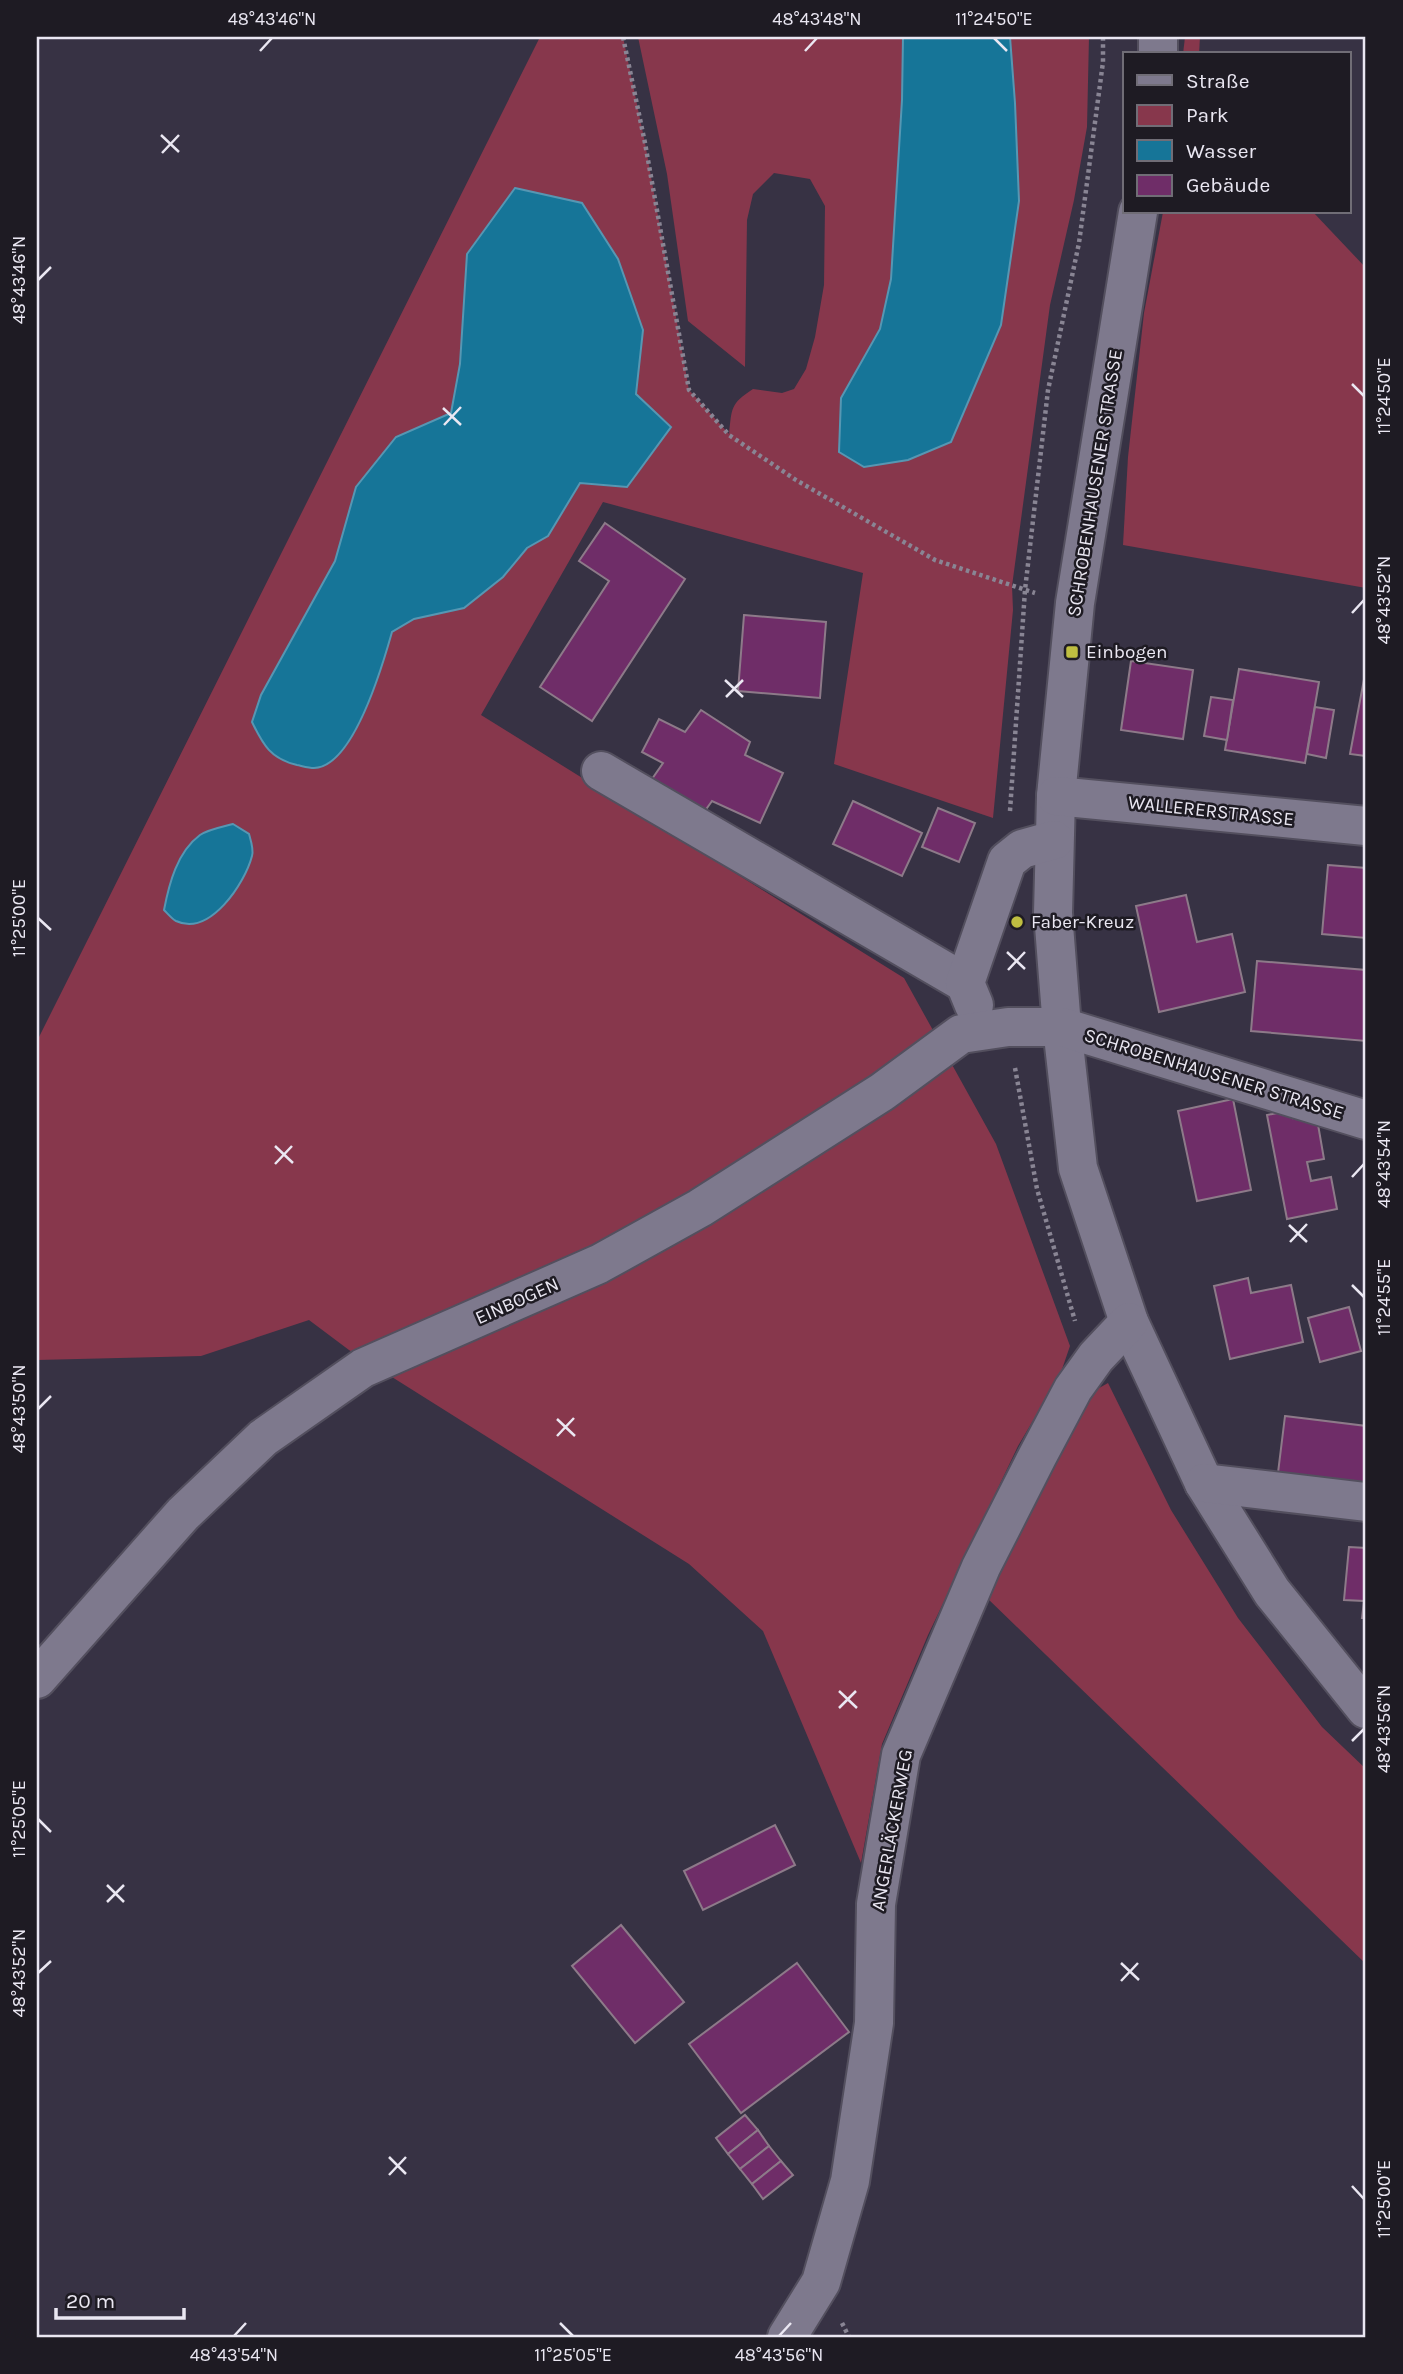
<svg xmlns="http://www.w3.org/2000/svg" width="1403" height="2374" font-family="Karla,sans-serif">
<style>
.green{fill:#87374c}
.water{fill:#167598;stroke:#5697b3;stroke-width:2}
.building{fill:#6f2d68;stroke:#8d7a89;stroke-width:2}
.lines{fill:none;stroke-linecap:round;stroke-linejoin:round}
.minor-casing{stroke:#534f5e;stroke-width:42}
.path{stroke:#898594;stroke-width:4.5;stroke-dasharray:3.5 3.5;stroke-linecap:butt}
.minor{stroke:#7e798d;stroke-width:38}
.ticks{fill:none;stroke:#eae7f2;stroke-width:2.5}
.poi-dot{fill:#bfbe41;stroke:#1e1b23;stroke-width:2.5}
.labels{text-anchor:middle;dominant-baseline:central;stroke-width:5;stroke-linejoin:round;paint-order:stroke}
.street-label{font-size:19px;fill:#eae7f2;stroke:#1e1b23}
.poi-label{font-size:19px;fill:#eae7f2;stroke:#1e1b23;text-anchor:start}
.neatline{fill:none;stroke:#eae7f2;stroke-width:2.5}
.ticks-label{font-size:18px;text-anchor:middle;fill:#eae7f2}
</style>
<rect width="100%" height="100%" fill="#373244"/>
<!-- green -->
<g class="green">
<path d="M540,37h83l22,106 44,247 40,44c3,-26 1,-30 24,-45l29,4 12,-4 12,-20 9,-32 9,-52 1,-79 -15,-27 -36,-6 -21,21 -6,26 -2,147 -57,-46 -21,-147 -29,-137h265l-1,63 -11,179 -11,50 -39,69 178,-197 -4,-98 -5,-66h79l-2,90 -13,73 -24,105 -38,281 1,24 -20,208 -159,-54 29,-191 -260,-71 -122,213 423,263 92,166 74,202 -10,29 -42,71 -90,189 -46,109 -21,119 -98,-232 -74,-67 -340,-214 -40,-30 -108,36 -164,4v-319z"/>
<path d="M1185,37h15l-1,17h-16z"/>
<path d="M1163,212h150l53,56v320l-243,-43 5,-88 16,-144z"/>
<path d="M1108,1383l63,127 67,108 84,109 44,42v195l-380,-367 99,-201z"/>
</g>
<!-- water -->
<g class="water">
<path d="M903,37h107l5,66 4,98 -18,124 -50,117 -43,18 -44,7 -25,-15 2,-54 39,-69 11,-50 11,-179z"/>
<path d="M515,188l67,15 36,56 25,71 -7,64 35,33 -44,60 -47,-4 -32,53 -21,12 -24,29 -39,31 -50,11 -22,13c-9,32 -38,135 -78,136 -5,0 -12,-2 -17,-3 -26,-6 -34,-20 -45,-43l9,-27 74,-134 21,-74 40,-50 55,-24 9,-49 7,-110z"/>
<path d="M233,824l16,10c2,7 5,16 3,22 -7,27 -42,81 -76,65 -4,-2 -8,-7 -12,-11 5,-26 13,-58 36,-75 9,-6 22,-8 33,-11z"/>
</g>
<!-- building -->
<g class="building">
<path d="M605,523l80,56 -93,142 -52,-34 69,-106 -30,-20z"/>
<path d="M744,615l82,7 -6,76 -82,-7z"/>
<path d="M1131,661l62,9 -10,69 -62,-9z"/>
<path d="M1239,669l80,13 -14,81 -80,-13z"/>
<path d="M1365,674h1v82l-16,-2z"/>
<path d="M1211,697l22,3 -6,40 -23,-4z"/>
<path d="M1315,707l19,3 -8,48 -19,-4z"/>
<path d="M701,710l49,32 -5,13 38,18 -23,50 -48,-22 -10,14 -50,-36 11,-16 -21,-11 17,-33 26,13z"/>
<path d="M853,801l69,32 -20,43 -69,-32z"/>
<path d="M938,808l37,15 -16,39 -37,-15z"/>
<path d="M1328,865l38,3v70l-44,-4z"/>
<path d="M1186,895l11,47 35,-8 13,58 -86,20 -23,-106z"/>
<path d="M1257,961l109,9v71l-115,-10z"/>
<path d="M1233,1099l18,91 -54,11 -19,-90z"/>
<path d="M1292,1110l1,8 23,-5 8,46 -17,3 4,19 20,-4 6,32 -50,10 -20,-104z"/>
<path d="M1248,1278l3,15 40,-8 12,57 -73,17 -16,-73z"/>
<path d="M1349,1307l12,44 -41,11 -12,-44z"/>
<path d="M1285,1416l81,10v66l-89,-11z"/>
<path d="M1349,1547l17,1v70h-4l2,-17 -20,-1z"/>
<path d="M775,1825l20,40 -92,45 -19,-39z"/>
<path d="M621,1925l63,77 -49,41 -63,-77z"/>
<path d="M797,1963l52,69 -108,81 -52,-69z"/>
<path d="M745,2115l13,15 -30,24 -12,-16z"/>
<path d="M758,2130l11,16 -29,23 -12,-15z"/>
<path d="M769,2146l12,15 -29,23 -12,-15z"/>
<path d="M781,2161l12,14 -30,24 -11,-15z"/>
</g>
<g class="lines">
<defs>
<g id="minor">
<path d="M1158,37v17"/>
<path d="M1138,212l-63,391 -19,193 -3,117 9,114 16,141 51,154 75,161 68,109 94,117"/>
<path d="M601,771l364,212"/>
<path d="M1056,796l310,30"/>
<path d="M974,1005l-9,-22 42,-122 15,-12 32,-9"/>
<path d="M1204,1483l162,19"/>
<path d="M37,1679l146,-165 80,-76 100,-70 236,-104 101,-56 182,-116 79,-58 47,-7h54l304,93"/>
<path d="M787,2337l34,-55 29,-101 24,-158 2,-119 25,-149 80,-188 56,-110 36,-68 23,-32 33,-35"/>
</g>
</defs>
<!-- minor casing -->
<use href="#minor" class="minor-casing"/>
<!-- path -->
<g class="path">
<path d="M623,37l22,106 44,247 40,45 67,45 139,80 100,33"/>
<path d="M1010,811l15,-221 23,-200 31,-147 24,-181v-25"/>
<path d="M1015,1068l22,121 38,132"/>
<path d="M842,2323l7,14"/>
</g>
<!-- minor -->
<use href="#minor" class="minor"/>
</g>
<!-- ticks -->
<path class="ticks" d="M994,38l13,13M260,51l12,-13M805,51l12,-13M161,135l18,17M162,153l17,-18M38,280l13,-13M1352,384l12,12M443,408l18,17M444,425l17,-18M1352,613l12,-13M725,680l18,17M726,697l17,-17M38,918l13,12M1007,952l18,17M1008,970l17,-18M275,1146l18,17M275,1164l17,-18M1352,1177l12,-13M1289,1225l18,17M1290,1242l17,-18M1352,1285l12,12M38,1409l13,-13M557,1419l18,17M557,1436l17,-18M839,1691l18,17M839,1708l17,-17M1352,1741l12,-12M38,1819l13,13M107,1885l17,17M107,1902l17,-17M1121,1963l18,17M38,1973l13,-12M1121,1981l17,-18M389,2157l17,17M389,2175l17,-18M1352,2186l12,13M560,2323l13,13M234,2336l12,-13M779,2336l12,-13"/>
<!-- markers -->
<g class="poi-dot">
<rect x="1065" y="645" width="14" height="14" rx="3.5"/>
<circle cx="1017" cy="922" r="7"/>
</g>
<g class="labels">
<!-- street labels -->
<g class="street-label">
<text transform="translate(1095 483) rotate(-81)">SCHROBENHAUSENER STRASSE</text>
<text transform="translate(1211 811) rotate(6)">WALLERERSTRASSE</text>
<text transform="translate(1214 1074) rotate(17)">SCHROBENHAUSENER STRASSE</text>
<text transform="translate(517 1301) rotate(-24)">EINBOGEN</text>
<text transform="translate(892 1830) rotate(-80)">ANGERLÄCKERWEG</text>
</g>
<!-- poi labels -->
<g class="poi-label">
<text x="1086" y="652">Einbogen</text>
<text x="1031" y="922">Faber-Kreuz</text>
</g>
</g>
<!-- border -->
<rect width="1403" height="2374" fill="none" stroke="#1e1b23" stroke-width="77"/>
<!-- legend -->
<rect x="1123" y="52" width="228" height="161" fill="#1e1b23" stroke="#706d76" stroke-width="2"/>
<rect x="1137" y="75" width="35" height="10" fill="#7e798d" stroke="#706d76" stroke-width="2"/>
<text x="1186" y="88" font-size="21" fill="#eae7f2">Straße</text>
<rect x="1137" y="105" width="35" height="21" fill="#87374c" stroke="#706d76" stroke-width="2"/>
<text x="1186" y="122" font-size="21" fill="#eae7f2">Park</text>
<rect x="1137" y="140" width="35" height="21" fill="#167598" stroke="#706d76" stroke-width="2"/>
<text x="1186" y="158" font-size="21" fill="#eae7f2">Wasser</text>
<rect x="1137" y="175" width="35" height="21" fill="#6f2d68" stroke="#706d76" stroke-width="2"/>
<text x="1186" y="192" font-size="21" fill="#eae7f2">Gebäude</text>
<!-- scale -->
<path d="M56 2308v10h128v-10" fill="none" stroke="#eae7f2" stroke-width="3.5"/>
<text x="66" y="2308" font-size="21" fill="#eae7f2" stroke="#1e1b23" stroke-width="5" paint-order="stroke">20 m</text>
<rect x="38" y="38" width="1326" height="2298" class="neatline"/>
<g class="ticks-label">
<text x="272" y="25">48°43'46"N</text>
<text x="817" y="25">48°43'48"N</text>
<text x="994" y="25">11°24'50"E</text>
<text transform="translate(19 280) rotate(-90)" y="6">48°43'46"N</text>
<text transform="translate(1384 396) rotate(-90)" y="6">11°24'50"E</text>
<text transform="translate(1384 600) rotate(-90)" y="6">48°43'52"N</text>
<text transform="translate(19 918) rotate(-90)" y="6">11°25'00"E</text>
<text transform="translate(1384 1164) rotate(-90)" y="6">48°43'54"N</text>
<text transform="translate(1384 1297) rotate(-90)" y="6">11°24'55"E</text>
<text transform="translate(19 1409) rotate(-90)" y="6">48°43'50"N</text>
<text transform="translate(1384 1729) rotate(-90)" y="6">48°43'56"N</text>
<text transform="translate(19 1819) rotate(-90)" y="6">11°25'05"E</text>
<text transform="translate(19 1973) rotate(-90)" y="6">48°43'52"N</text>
<text transform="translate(1384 2199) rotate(-90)" y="6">11°25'00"E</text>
<text x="234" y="2361">48°43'54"N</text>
<text x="573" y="2361">11°25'05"E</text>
<text x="779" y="2361">48°43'56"N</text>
</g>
</svg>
